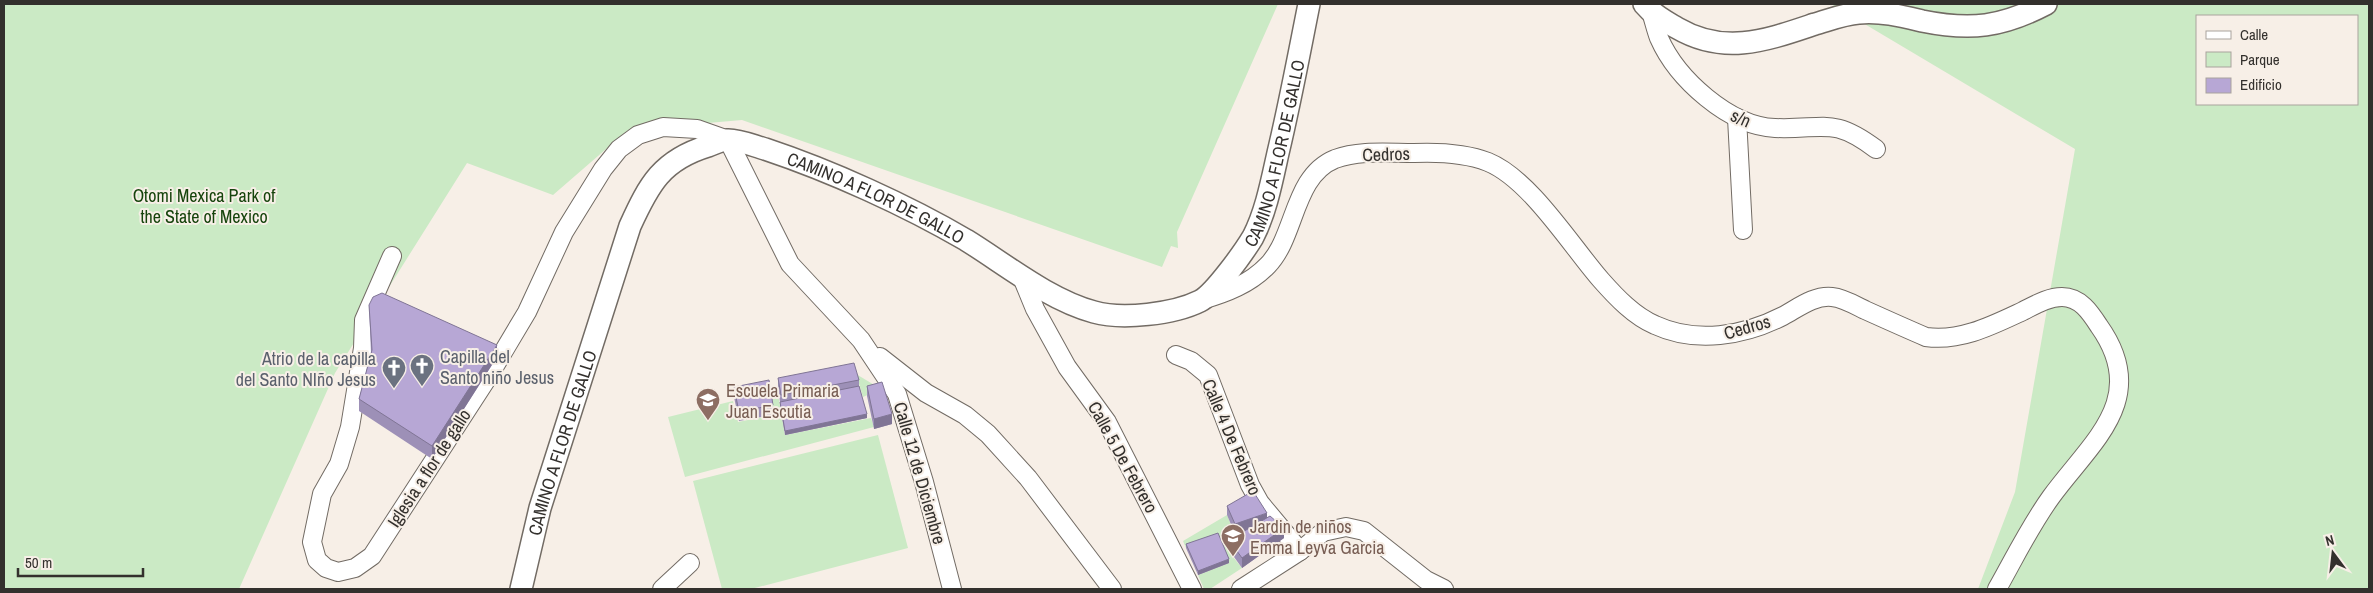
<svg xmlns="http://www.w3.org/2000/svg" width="2373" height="593" font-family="'Archivo Narrow',sans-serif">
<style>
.green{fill:#cbeac5;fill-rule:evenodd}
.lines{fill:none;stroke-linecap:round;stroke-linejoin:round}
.minor-casing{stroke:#726b64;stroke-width:20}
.tertiary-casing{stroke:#726b64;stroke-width:24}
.minor{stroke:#fff;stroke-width:18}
.tertiary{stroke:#fff;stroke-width:21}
.wall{fill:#9d90b7}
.shaded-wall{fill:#807595}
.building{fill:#b7a7d5;stroke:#807595}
.labels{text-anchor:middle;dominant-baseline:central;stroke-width:4;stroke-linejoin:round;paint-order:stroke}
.street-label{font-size:18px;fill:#33302d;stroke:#f7efe7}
.park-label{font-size:18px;fill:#16440c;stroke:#f7efe7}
.worship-label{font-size:18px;fill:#5b616d;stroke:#f7efe7;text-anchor:start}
.education-label{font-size:18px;fill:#785e54;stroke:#f7efe7;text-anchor:start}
</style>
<rect width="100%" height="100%" fill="#f7efe7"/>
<!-- green -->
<g class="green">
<path d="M4,4h1274l-101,228 1,16 -7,-2 -9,21 -420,-147 -114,10 -75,65 -86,-32 -132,210 -96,216h-235z"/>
<path d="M1831,4h538v585h-391l37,-97 60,-343zM2197,16h160v88h-160z"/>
<path d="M856,374l25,15 -18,8z"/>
<path d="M777,388l8,47 86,-17 3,9 -189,50 -17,-60 65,-16 5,21 35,-7 -4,-26z"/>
<path d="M878,435l30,113 -157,41h-29l-29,-108z"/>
<path d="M1227,515l7,17 36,-8 -41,28 13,16 -32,21h-6l-6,-14 31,-12 -12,-27 -31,12 -3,-7z"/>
</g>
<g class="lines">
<defs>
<g id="minor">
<path d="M1651,12c3,9 5,18 8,26 18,41 70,88 116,90 49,2 57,-12 101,21"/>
<path d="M1737,118l6,112"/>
<path d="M392,256l-28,64 -1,28 -13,79 -11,37 -17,30 -10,48 5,18 9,8 12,4 17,-4 17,-12 118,-182 37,-62 37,-80 39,-63 16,-20 19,-14 25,-8 34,2 31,11 62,124 71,76 36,54 27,88 28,107"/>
<path d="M1021,275l14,34 32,58 40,55 85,167"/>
<path d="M1202,300c24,-7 48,-16 66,-35 28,-29 25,-89 67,-106 24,-9 53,-6 79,-6 25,-1 51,0 74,9 42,17 84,85 113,118 15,17 33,36 54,45 41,19 89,11 128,-9 15,-8 31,-21 49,-19 11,1 23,8 33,13 20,9 40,18 61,27 34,5 67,-12 97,-26 12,-6 25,-14 39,-14 18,0 28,15 37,29 52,73 -8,116 -48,171 -21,29 -37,62 -54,92"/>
<path d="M1176,355l15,6 17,14 42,110 10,18 40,48"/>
<path d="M880,357l46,36 39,22 23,19 40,44 84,111"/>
<path d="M662,589l28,-26"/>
<path d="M1241,589l59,-38 23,-19 23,-5 18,4 62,49 18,9"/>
</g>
<g id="tertiary">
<path d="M1644,4c9,11 21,17 33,24 48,28 90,12 138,-4 14,-4 29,-10 44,-11 22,-2 42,3 63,8 49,10 80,6 124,-17"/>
<path id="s1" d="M521,589l19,-81 90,-282c19,-42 32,-66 78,-80 6,-2 13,-6 19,-6 11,-1 27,6 38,9 66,22 141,56 201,91 39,24 83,60 128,72 28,8 80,2 106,-11 14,-7 44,-49 53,-64 13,-25 19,-57 25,-84 12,-50 21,-99 31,-149"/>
</g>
</defs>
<!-- minor casing -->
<use href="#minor" class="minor-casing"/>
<!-- tertiary casing -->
<use href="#tertiary" class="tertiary-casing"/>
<!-- minor -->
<use href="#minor" class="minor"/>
<!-- tertiary -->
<use href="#tertiary" class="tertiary"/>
</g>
<!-- wall -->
<g class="wall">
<path d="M369,305l128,52 -65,102 -73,-48v-12l12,-46z"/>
<path d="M778,378l81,2v6l8,32 -82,17 -5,-29v-4l-2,-14z"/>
<path d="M867,386l25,38 -18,5 -7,-33z"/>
<path d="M734,387l39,18v10l-34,6 -5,-24z"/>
<path d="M1227,506l40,12 17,20 -42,30 -13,-18v-10l18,-10 -12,4 -8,-19z"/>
<path d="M1186,544l43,19 -31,12 -12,-27z"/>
</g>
<!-- shaded-wall -->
<g class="shaded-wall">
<path d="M497,345v12l-65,102v-13z"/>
<path d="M867,414v4l-82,17v-4z"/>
<path d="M892,414v10l-18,5v-10z"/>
<path d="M1267,513v10l-32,11v-10z"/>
<path d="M1284,528v10l-42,30v-10z"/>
<path d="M1229,559v4l-31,12v-4z"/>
</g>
<!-- building -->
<g class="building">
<path d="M382,293l115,52 -65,101 -73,-47 13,-49 -3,-45 4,-8z"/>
<path d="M854,363l5,17 -78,15 -3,-17z"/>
<path d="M769,380l4,25 -34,7 -5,-25z"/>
<path d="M882,382l10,32 -18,5 -7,-33z"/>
<path d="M859,386l8,28 -82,17 -5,-29z"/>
<path d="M1253,491l14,22 -32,11 -8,-18z"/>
<path d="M1270,516l14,12 -42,30 -13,-18z"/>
<path d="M1218,533l11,26 -31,12 -12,-27z"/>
</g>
<!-- icons -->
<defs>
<symbol id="church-pin" viewBox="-11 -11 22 30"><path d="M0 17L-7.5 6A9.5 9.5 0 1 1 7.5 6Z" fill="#6b7280" stroke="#f7efe7"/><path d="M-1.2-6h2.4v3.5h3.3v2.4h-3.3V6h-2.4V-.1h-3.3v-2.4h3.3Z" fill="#fff"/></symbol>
<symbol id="school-pin" viewBox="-11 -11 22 30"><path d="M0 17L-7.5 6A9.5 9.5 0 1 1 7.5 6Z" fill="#8d6e63" stroke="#f7efe7"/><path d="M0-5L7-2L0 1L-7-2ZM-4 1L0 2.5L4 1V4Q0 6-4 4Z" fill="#fff"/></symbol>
</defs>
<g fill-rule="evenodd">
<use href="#church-pin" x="408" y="352" width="28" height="38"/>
<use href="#church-pin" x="380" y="354" width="28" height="38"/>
<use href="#school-pin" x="694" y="386" width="28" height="38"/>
<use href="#school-pin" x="1219" y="522" width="28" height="38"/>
</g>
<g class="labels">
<!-- street labels -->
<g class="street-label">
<text transform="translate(1741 118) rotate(24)">s/n</text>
<text stroke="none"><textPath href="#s1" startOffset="1202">CAMINO A FLOR DE GALLO</textPath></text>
<text transform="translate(1386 154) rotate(-2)">Cedros</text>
<text stroke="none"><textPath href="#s1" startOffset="676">CAMINO A FLOR DE GALLO</textPath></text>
<text transform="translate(1747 327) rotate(-16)">Cedros</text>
<text transform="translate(1232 437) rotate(67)">Calle 4 De Febrero</text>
<text stroke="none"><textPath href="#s1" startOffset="152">CAMINO A FLOR DE GALLO</textPath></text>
<text transform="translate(1123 457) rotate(61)">Calle 5 De Febrero</text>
<text transform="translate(429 468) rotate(-57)">Iglesia a flor de gallo</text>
<text transform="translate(920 473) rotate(74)">Calle 12 de Diciembre</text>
</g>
<!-- park labels -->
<g class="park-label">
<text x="204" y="195">Otomi Mexica Park of<tspan x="204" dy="21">the State of Mexico</tspan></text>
</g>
<!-- worship labels -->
<g class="worship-label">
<text x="440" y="356">Capilla del<tspan x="440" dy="21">Santo niño Jesus</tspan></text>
<text x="376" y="358" text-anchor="end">Atrio de la capilla<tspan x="376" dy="21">del Santo NIño Jesus</tspan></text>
</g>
<!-- education labels -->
<g class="education-label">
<text x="726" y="390">Escuela Primaria<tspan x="726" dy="21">Juan Escutia</tspan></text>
<text x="1250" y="526">Jardin de niños<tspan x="1250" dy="21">Emma Leyva Garcia</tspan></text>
</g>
</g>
<!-- border -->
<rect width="2373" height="593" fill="none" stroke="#33302d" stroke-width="10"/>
<!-- legend -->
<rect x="2196" y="15" width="162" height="90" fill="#f7efe7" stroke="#a9a39d"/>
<rect x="2206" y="31" width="25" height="8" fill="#ffffff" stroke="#a9a39d"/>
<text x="2240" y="40" font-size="15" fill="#33302d">Calle</text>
<rect x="2206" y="52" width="25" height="15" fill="#cbeac5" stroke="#a9a39d"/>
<text x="2240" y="65" font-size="15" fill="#33302d">Parque</text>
<rect x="2206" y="78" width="25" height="15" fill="#b7a7d5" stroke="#a9a39d"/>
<text x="2240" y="90" font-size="15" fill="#33302d">Edificio</text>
<!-- north arrow -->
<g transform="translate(2333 553) rotate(345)" stroke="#f7efe7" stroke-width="4" paint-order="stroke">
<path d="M0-4L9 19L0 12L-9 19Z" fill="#33302d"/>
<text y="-8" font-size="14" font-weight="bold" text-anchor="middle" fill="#33302d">N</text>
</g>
<!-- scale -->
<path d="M18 568v8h125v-8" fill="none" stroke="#33302d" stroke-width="2.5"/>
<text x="25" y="568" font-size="15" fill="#33302d" stroke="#f7efe7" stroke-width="4" paint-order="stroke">50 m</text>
</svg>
